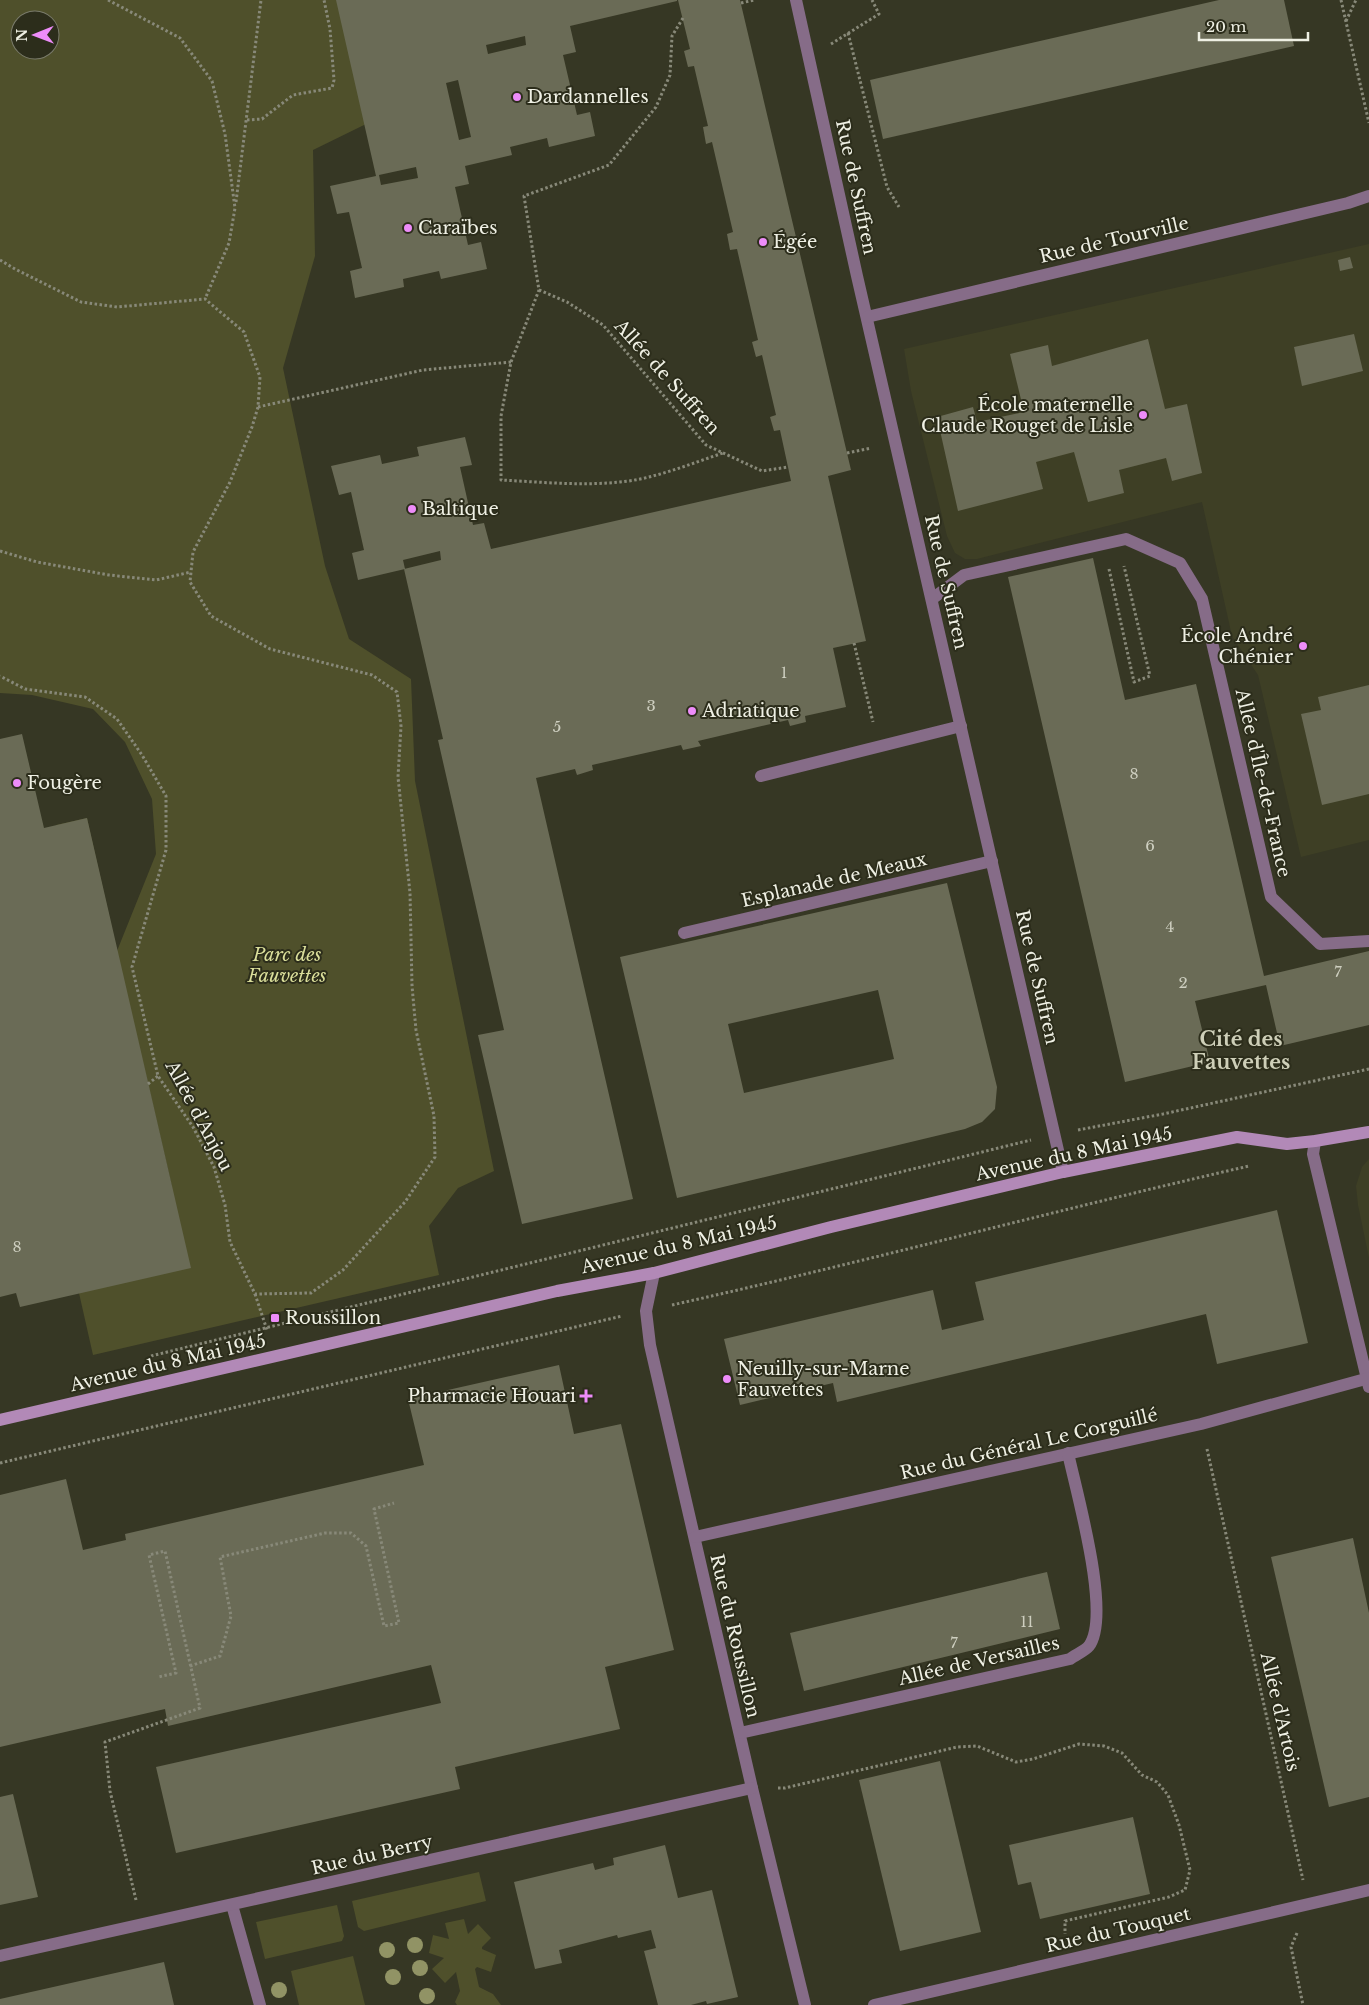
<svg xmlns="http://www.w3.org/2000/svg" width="1369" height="2005" font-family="'Libre Baskerville',serif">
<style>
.built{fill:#3e3f25}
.green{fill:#4f502b;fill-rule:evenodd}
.building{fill:#6a6b56;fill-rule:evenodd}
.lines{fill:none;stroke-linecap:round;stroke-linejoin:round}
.path{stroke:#888979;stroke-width:3;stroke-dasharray:2.5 2.5;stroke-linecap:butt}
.lane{stroke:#866c88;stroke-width:12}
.street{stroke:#866c88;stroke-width:12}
.secondary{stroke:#b289b7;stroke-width:12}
.tree{fill:#919365}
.poi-dot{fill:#ed8cf9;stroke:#2c2d1b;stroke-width:2}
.labels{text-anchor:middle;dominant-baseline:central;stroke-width:4;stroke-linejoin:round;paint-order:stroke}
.number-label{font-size:15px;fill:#cecfc0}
.poi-label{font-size:18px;fill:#eff0e4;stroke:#2c2d1b;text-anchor:start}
.street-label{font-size:18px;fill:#eff0e4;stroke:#2c2d1b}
.park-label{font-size:18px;font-style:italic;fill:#dbdf9b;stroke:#2c2d1b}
.quarter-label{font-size:20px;font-weight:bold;fill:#cecfb8;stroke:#2c2d1b}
</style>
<rect width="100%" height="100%" fill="#363724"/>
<!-- built -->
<g class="built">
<path d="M1369,244v596l-68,17 -43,-182 -26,-39 -30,-134 -225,57h-12l-10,-6 -8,-17 -36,-145 -7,-42z"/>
<path d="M1369,1159v99l-11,-53 -2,-19 6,-19z"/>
</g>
<!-- green -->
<g class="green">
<path d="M0,0h362l29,118 -27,7 -51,25 2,106 -32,112 42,198 24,73 62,40 4,102 79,390 -36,17 -29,38 10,49 -346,80 -14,-62 93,-106 -55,-235 -57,-108 -4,-19 31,-7 30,133 39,-97 -4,-55 -27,-57 -32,-33 -61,-14 -32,-2zM20,20h30v30h-30z"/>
<path d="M479,1872l7,29 -122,30 -6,-4 -6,-26z"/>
<path d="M337,1905l7,31 -2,5 -77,18 -9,-37z"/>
<path d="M464,1919l4,15 10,-10 13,14 -9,9v2l14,6 -5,17 -14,-5 -2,2 4,18 14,7 8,11h-44l-2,-3 5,-11 -4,-19 -11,11 -13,-14 12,-11 -15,-5 4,-18 16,4 -4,-16z"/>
<path d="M353,1956l12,49h-66l-8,-34z"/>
</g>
<!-- building -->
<g class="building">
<path d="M336,0h341v1l-107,25 6,26 -13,3 14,60 13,-3 5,24 -46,11 -2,-9 -37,9 2,8 -47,11 4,18 -14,3 13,58 13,-3 6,27 -46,10 -2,-8 -36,8 1,8 -49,11 -5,-27 12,-3 -13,-56 -12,2 -7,-28 46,-10zM525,36l1,9 -38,9 -2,-9zM458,80l13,57 -12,3 -13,-57zM416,167l2,11 -37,7 -2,-10z"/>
<path d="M678,0h62l111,470 -23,6 38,165 -33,7 13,59 -41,9 1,6 -16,4 -2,-6 -90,21 3,5 -18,4 -2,-5 -89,20 1,5 -16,5 -2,-6 -39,9 97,421 -111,25 -44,-189 26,-5 -66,-290 5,-1 -39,-170 37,-9 -1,-9 -37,9 2,9 -47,11 -6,-27 12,-3 -13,-58 -12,3 -8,-29 49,-11 2,9 37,-8 -2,-9 48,-10 7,28 -12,2 13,58 11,-2 7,26 300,-68 -11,-51 -6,1 -4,-14 6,-2 -14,-60 -6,2 -4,-15 6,-2 -21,-91 -7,1 -3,-16 6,-2 -21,-90 -6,2 -3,-17 5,-1 -14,-60 -6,1 -4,-16 6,-2z"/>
<path d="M1219,0h65l10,46 -411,93 -13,-59z"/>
<path d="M1350,257l3,11 -13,3 -2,-11z"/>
<path d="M1354,334l9,37 -61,15 -8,-39z"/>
<path d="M1148,339l17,70 22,-5 15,69 -30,8 -6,-23 -47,12 5,23 -36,9 -14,-50 -38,10 7,27 -85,22 -21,-94 36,-10 4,15 47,-10 -14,-58 38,-9 4,21z"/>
<path d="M1093,558l32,142 71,-16 68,292 105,-25v74l-89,21 -14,-61 -71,16 15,61 -85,20 -117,-505z"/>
<path d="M1369,685v109l-47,11 -21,-91 20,-4 -3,-13z"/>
<path d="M22,734l22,94 43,-10 104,450 -171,39 -4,-14 -16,4v-558z"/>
<path d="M947,883l50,204 -2,22 -13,13 -17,7 -288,69 -57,-241zM878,990l16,69 -150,34 -16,-69z"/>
<path d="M1277,1210l31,133 -91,21 -11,-50 -369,88 -4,-19 -93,22 -16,-66 209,-49 9,40 42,-10 -9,-38z"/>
<path d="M559,1365l15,69 47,-10 53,226 -69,17 15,62 -165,38 5,22 -284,64 -20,-86 285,-64 -10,-38 -263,61 -3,-17 -165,38v-252l66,-16 17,71 43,-10 -1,-6 299,-69 -16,-66z"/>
<path d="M1353,1538l16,75v184l-40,10 -58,-250z"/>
<path d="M1047,1572l13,57 -256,62 -14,-58z"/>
<path d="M940,1761l41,171 -81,19 -41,-171z"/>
<path d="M13,1794l25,103 -38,8v-108z"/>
<path d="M1133,1817l17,77 -110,25 -9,-37 -13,3 -9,-40z"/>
<path d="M665,1845l13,53 34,-8 26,107 -31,7 -1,-3 -15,4h-33l-14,-54 12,-3 -5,-18 -33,8 -1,-3 -58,15 3,13 -27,6 -21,-87 79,-19 2,7 19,-5 -1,-7z"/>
<path d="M164,1962l10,43h-174v-6z"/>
</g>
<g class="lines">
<!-- path -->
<g class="path">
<path d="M108,0l72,38 32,43 13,53 10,74 -6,35 -24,56"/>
<path d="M1341,0l28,123"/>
<path d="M741,3l13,-3"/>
<path d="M683,18l-11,18 -2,39 -14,32 -47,58 -85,31 15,94 -28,72 -10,54v64c39,2 80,6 119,2 34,-3 70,-18 103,-29"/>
<path d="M1346,21l10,-21"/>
<path d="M848,33l39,154 12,20"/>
<path d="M831,44l48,-30 -7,-14"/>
<path d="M247,120l15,-1 31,-24 39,-7 2,-8 -4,-51 -6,-29"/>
<path d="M236,202l25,-202"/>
<path d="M0,260l15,9 66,33 36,5 88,-8 39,33 16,45 -2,30 -6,20 -22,55 -37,70 -3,30 21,34 59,33 102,26 25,17 4,34 -3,51 12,116 2,93 4,44 18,86 1,41 -30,45 -62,68 -32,23 -56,1 -25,-52 -5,-37 -11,-38 -21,-40 -35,-51 -26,-109 34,-117v-54l-24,-41 -25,-36 -32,-22 -60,-8 -25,-13"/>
<path d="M539,290l28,12 36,23 103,120 56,26 26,-4"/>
<path d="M258,407l165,-37 88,-8"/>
<path d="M847,453l24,-5"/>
<path d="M0,551l37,11 72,13 47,5 35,-8"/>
<path d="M1109,569l25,113 16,-6 -26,-110"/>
<path d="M854,643l19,79"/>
<path d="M148,1084l10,-8"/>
<path d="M1078,1130l85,-16 206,-45"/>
<path d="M255,1294l12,36"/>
<path d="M672,1305c193,-43 384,-95 577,-139"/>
<path d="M151,1356l880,-216"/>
<path d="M1207,1449l96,431"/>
<path d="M0,1463l622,-147"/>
<path d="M190,1666l30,-10 11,-40 -11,-59 105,-24h26l15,13 18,80 15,-3 -25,-114 20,-6"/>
<path d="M778,1788h7l172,-41 20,-1 39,16 17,-3 46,-15 25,2 18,7 20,22 15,7 11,13 11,30 11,45 -5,20 -16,7 -104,24v13"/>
<path d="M136,1900l-26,-109 -5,-49 95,-34 -35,-157 -16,4 27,118 -18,4"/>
<path d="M1297,1933l-6,14 12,58"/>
</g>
<!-- lane -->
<g class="lane">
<path d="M932,599l32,-24 162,-36 54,24 22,36 69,298 49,47 49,-3"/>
<path d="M761,776l200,-50"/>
<path d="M684,933l308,-72"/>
<path d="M232,1905l28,100"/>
</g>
<!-- street -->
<g class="street">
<path d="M796,0l61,276 206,896"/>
<path d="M867,317l481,-114 21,-7"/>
<path d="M1315,1141l-2,13 56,233"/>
<path d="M654,1273l-8,38 4,34 102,443 53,217"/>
<path d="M695,1537l506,-113 168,-46"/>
<path d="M740,1733l330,-74c5,-4 15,-8 19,-13 23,-31 -13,-155 -21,-193"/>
<path d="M0,1956l752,-168"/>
<path d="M874,2005l495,-115"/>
</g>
<!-- secondary -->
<path class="secondary" d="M0,1420l557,-129 97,-18 177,-46 232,-55 174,-35 50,7 28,-3 54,-9"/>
</g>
<!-- trees -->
<g class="tree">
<circle cx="415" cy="1945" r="8"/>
<circle cx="387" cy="1950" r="8"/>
<circle cx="420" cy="1968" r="8"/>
<circle cx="393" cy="1977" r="8"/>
<circle cx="279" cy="1990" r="8"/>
<circle cx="427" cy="1996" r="8"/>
</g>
<!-- markers -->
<g class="poi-dot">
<circle cx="517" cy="97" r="5"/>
<circle cx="408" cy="228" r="5"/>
<circle cx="763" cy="242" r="5"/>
<circle cx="1143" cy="415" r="5"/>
<circle cx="412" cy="509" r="5"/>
<circle cx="1303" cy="646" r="5"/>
<circle cx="692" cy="711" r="5"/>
<circle cx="17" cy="783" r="5"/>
<rect x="270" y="1313" width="10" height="10" rx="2.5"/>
<circle cx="727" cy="1379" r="5"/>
<path d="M583.5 1388.5h5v5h5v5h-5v5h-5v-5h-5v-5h5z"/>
</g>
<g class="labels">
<!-- number labels -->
<g class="number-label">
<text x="784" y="672">1</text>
<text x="651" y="705">3</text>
<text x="557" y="726">5</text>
<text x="1134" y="773">8</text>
<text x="1150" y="845">6</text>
<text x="1170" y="926">4</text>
<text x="1338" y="971">7</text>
<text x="1183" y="982">2</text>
<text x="17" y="1246">8</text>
<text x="1027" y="1621">11</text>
<text x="954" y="1642">7</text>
</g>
<!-- poi labels -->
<g class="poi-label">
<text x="527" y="97">Dardannelles</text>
<text x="418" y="228">Caraïbes</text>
<text x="773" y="242">Égée</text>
<text x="1133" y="405" text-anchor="end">École maternelle<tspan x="1133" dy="21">Claude Rouget de Lisle</tspan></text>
<text x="422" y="509">Baltique</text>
<text x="1293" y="636" text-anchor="end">École André<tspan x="1293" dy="21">Chénier</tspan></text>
<text x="702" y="711">Adriatique</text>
<text x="27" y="783">Fougère</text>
<text x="285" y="1318">Roussillon</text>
<text x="737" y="1369">Neuilly-sur-Marne<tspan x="737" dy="21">Fauvettes</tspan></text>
<text x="576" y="1396" text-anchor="end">Pharmacie Houari</text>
</g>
<!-- street labels -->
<g class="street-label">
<text transform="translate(856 187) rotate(78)">Rue de Suffren</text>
<text transform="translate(1114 240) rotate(-13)">Rue de Tourville</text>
<text transform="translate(667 377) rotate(48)">Allée de Suffren</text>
<text transform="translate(946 582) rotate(77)">Rue de Suffren</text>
<text transform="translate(1263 783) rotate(77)">Allée d'Île-de-France</text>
<text transform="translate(834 880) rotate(-13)">Esplanade de Meaux</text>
<text transform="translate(1037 977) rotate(77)">Rue de Suffren</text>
<text transform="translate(199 1116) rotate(62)">Allée d'Anjou</text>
<text transform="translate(1074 1154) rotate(-12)">Avenue du 8 Mai 1945</text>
<text transform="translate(679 1245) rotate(-13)">Avenue du 8 Mai 1945</text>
<text transform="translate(168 1363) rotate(-13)">Avenue du 8 Mai 1945</text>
<text transform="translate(1029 1444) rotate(-13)">Rue du Général Le Corguillé</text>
<text transform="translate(735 1636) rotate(77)">Rue du Roussillon</text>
<text transform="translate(979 1661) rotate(-13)">Allée de Versailles</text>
<text transform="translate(1280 1712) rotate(77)">Allée d'Artois</text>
<text transform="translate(372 1855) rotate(-13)">Rue du Berry</text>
<text transform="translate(1118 1930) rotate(-13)">Rue du Touquet</text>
</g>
<!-- park labels -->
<g class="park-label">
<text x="287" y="955">Parc des<tspan x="287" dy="21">Fauvettes</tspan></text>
</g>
<!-- quarter labels -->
<g class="quarter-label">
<text x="1241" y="1039">Cité des<tspan x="1241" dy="23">Fauvettes</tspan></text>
</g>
</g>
<!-- north arrow -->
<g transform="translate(35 35) rotate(269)"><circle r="24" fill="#2c2d1b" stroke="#7a7b6b"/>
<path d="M0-4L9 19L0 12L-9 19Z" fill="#ed8cf9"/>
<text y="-8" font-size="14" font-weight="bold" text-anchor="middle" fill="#eff0e4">N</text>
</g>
<!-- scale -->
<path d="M1199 32v8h109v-8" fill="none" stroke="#eff0e4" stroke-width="2.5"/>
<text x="1206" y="32" font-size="15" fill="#eff0e4" stroke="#2c2d1b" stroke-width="4" paint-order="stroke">20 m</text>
</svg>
